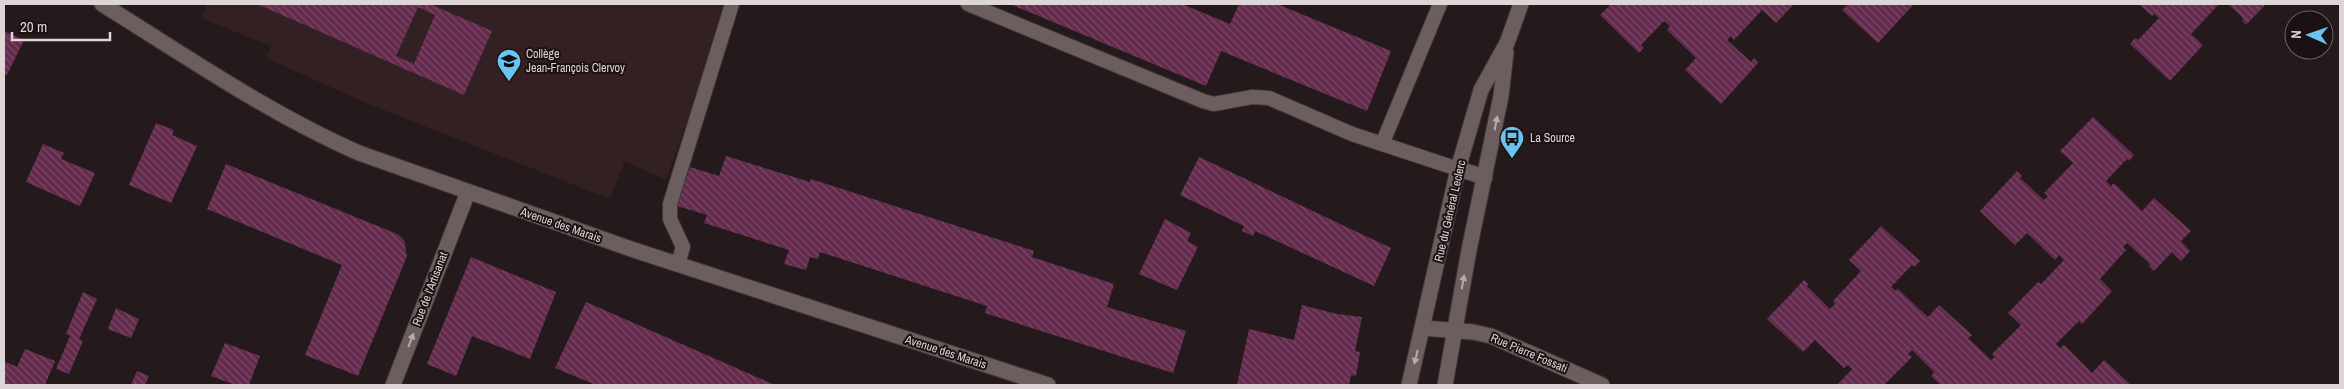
<svg xmlns="http://www.w3.org/2000/svg" width="2344" height="389" font-family="'Archivo Narrow',sans-serif">
<style>
.built{fill:#322022}
.building{fill:url(#building-back-hatch);fill-rule:evenodd}
.lines{fill:none;stroke-linecap:round;stroke-linejoin:round}
.lane-casing{stroke:#403738;stroke-width:16}
.street-casing{stroke:#403738;stroke-width:17}
.secondary-casing{stroke:#403738;stroke-width:17}
.lane{stroke:#6c5e5f;stroke-width:14}
.street{stroke:#6c5e5f;stroke-width:15}
.secondary{stroke:#6c5e5f;stroke-width:15}
.oneway{fill:#b5abac}
.labels{text-anchor:middle;dominant-baseline:central;stroke-width:4;stroke-linejoin:round;paint-order:stroke}
.poi-label{font-size:12px;fill:#ddd5d6;stroke:#1c1112;text-anchor:start}
.street-label{font-size:12px;fill:#ddd5d6;stroke:#1c1112}
</style>
<defs>
<pattern id="building-back-hatch" width="6" height="6" patternUnits="userSpaceOnUse" patternTransform="scale(1.25)"><rect width="6" height="6" fill="#642b4e"/><path d="M-1 5l2 2M0 0l6 6M5-1l2 2" fill="none" stroke="#7a4967"/></pattern>
</defs>
<rect width="100%" height="100%" fill="#251a1b"/>
<!-- built -->
<path class="built" d="M207,4h516l-33,109 -24,67 -41,-19 -15,38 -239,-94 -105,-47 5,-12 -70,-28z"/>
<!-- building -->
<g class="building">
<path d="M257,4h173l62,27 -28,64zM418,7l17,8 -21,49 -18,-8z"/>
<path d="M1010,4h172l48,20 9,-20h38l114,47 -24,60 -146,-60 -15,35z"/>
<path d="M1611,4h183l-18,19 -14,-13 -28,30 -3,-4 -4,4 24,22 3,-4 4,5 -37,41 -36,-34 11,-12 -29,-28 3,-4 -6,-5 -23,24 3,3 -5,5 -39,-38z"/>
<path d="M1848,4h66l-36,39 -36,-33z"/>
<path d="M2139,4h80l-28,30 12,11 -33,36 -40,-37 5,-6 3,2 21,-22 -5,-4 -2,2z"/>
<path d="M2228,4h38l-20,21 -4,-5 1,-2z"/>
<path d="M4,31l20,9 -17,35 -3,-2z"/>
<path d="M2093,117l41,38 -5,6 -2,-2 -21,22 5,5 3,-3 28,28 12,-13 37,33 -10,10 9,10 -9,10 -9,-9 -18,19 -5,-5 1,-2 -23,-21 -4,4 3,3 -26,29 12,12 -30,33 -3,-3 -23,23 4,4 4,-3 28,28 12,-13 27,25h-190l-10,-9 3,-4 -22,-22 -4,4 4,3 -28,28h-47l15,-16 -4,-4 -4,3 -29,-28 -12,12 -36,-33 37,-39 4,4 -1,2 23,23 5,-5 -2,-3 28,-30 -12,-11 32,-34 39,35 -6,6 -2,-2 -21,22 5,4 2,-2 30,28 11,-12 33,30 -4,3 23,22 4,-3 -3,-3 29,-29 -13,-12 30,-31 3,2 23,-24 -5,-5 -4,5 -28,-27 -12,12 -35,-34 37,-40 5,5 -2,2 24,22 4,-4 -4,-3 29,-30 -13,-12z"/>
<path d="M156,123l18,7 -2,5 25,11 -26,57 -42,-18z"/>
<path d="M43,144l21,9 -3,6 34,14 -15,33 -54,-24z"/>
<path d="M726,156l84,26 1,-3 223,72 -2,6 82,27 -7,23 79,24 -13,42 -188,-60 2,-7 -167,-54 -2,7 -8,-2 -4,13 -22,-6 5,-14 -85,-27 3,-8 -30,-9 13,-39 29,9z"/>
<path d="M1199,157l192,91 -17,38 -119,-55 -2,5 -11,-5 2,-5 -64,-31z"/>
<path d="M226,164l171,70 7,6 3,16 -49,120 -53,-21 37,-90 -135,-56z"/>
<path d="M1165,219l26,14 -4,8 11,6 -21,43 -38,-16z"/>
<path d="M471,257l85,35 -26,67 -58,-23 -16,40 -29,-12z"/>
<path d="M83,292l14,7 -18,40 4,2 -14,33 -13,-5 14,-33 -4,-2z"/>
<path d="M586,302l189,83h-179l-41,-17z"/>
<path d="M1302,305l35,9 25,3 -7,34 5,1 -4,24 -5,-1 -2,10h-112l12,-56 45,11z"/>
<path d="M116,308l23,11 -8,19 -23,-9z"/>
<path d="M225,343l35,13 -11,29h-14l-24,-9z"/>
<path d="M25,349l30,12 -10,24h-41v-24l13,6z"/>
<path d="M137,371l12,5 -4,9h-14z"/>
</g>
<g class="lines">
<defs>
<g id="lane">
<path d="M968,4l235,97 11,3 38,-7 17,1 83,36 106,35"/>
<path d="M1383,142l57,-138"/>
<path d="M678,264l5,-17 -13,-28v-15l62,-200"/>
</g>
<g id="street">
<path d="M1458,169l27,8"/>
<path d="M1423,328l50,4 18,4 111,49"/>
<path d="M393,385l75,-193"/>
</g>
<g id="secondary">
<path d="M102,4c84,52 166,109 257,149l275,97 414,135"/>
<path d="M1409,385l49,-216 23,-79 26,-47 14,-39"/>
<path d="M1445,385l24,-135 32,-154 5,-44"/>
</g>
</defs>
<!-- lane casing -->
<use href="#lane" class="lane-casing"/>
<!-- street casing -->
<use href="#street" class="street-casing"/>
<!-- secondary casing -->
<use href="#secondary" class="secondary-casing"/>
<!-- lane -->
<use href="#lane" class="lane"/>
<!-- street -->
<use href="#street" class="street"/>
<!-- secondary -->
<use href="#secondary" class="secondary"/>
</g>
<!-- one-way arrows -->
<defs><path id="oneway-solid" d="M-6-.8H1V-3.2L6.5 0L1 3.2V.8H-6Z" transform="scale(1.25)"/></defs>
<g class="oneway">
<use href="#oneway-solid" transform="translate(1496 123) rotate(-79)"/>
<use href="#oneway-solid" transform="translate(1463 282) rotate(-80)"/>
<use href="#oneway-solid" transform="translate(411 340) rotate(-69)"/>
<use href="#oneway-solid" transform="translate(1416 357) rotate(104)"/>
</g>
<!-- icons -->
<defs>
<symbol id="school-pin" viewBox="-11 -11 22 30"><path d="M0 17L-7.5 6A9.5 9.5 0 1 1 7.5 6Z" fill="#6bc3f2" stroke="#1c1112"/><path d="M0-5L7-2L0 1L-7-2ZM-4 1L0 2.5L4 1V4Q0 6-4 4Z" fill="#111"/></symbol>
<symbol id="bus-pin" viewBox="-11 -11 22 30"><path d="M0 17L-7.5 6A9.5 9.5 0 1 1 7.5 6Z" fill="#6bc3f2" stroke="#1c1112"/><path d="M-5-6H5V4H4V6H2V4H-2V6H-4V4H-5ZM-3.5-4V0h7V-4ZM-3.5 1.2v1.5H-2V1.2ZM2 1.2v1.5H3.5V1.2Z" fill="#111"/></symbol>
</defs>
<g fill-rule="evenodd">
<use href="#school-pin" x="495" y="47" width="28" height="38"/>
<use href="#bus-pin" x="1498" y="124" width="28" height="38"/>
</g>
<g class="labels">
<!-- poi labels -->
<g class="poi-label">
<text x="526" y="54">Collège<tspan x="526" dy="14">Jean-François Clervoy</tspan></text>
<text x="1530" y="138">La Source</text>
</g>
<!-- street labels -->
<g class="street-label">
<text transform="translate(1450 211) rotate(-77)">Rue du Général Leclerc</text>
<text transform="translate(561 225) rotate(19)">Avenue des Marais</text>
<text transform="translate(430 289) rotate(-69)">Rue de l'Artisanat</text>
<text transform="translate(946 352) rotate(18)">Avenue des Marais</text>
<text transform="translate(1529 353) rotate(23)">Rue Pierre Fossati</text>
</g>
</g>
<!-- border -->
<rect width="2344" height="389" fill="none" stroke="#ddd5d6" stroke-width="10"/>
<!-- north arrow -->
<g transform="translate(2309 35) rotate(272)"><circle r="24" fill="#1c1112" stroke="#695f60"/>
<path d="M0-4L9 19L0 12L-9 19Z" fill="#6bc3f2"/>
<text y="-8" font-size="14" font-weight="bold" text-anchor="middle" fill="#ddd5d6">N</text>
</g>
<!-- scale -->
<path d="M12 32v8h98v-8" fill="none" stroke="#ddd5d6" stroke-width="2.5"/>
<text x="20" y="32" font-size="15" fill="#ddd5d6" stroke="#1c1112" stroke-width="4" paint-order="stroke">20 m</text>
</svg>
